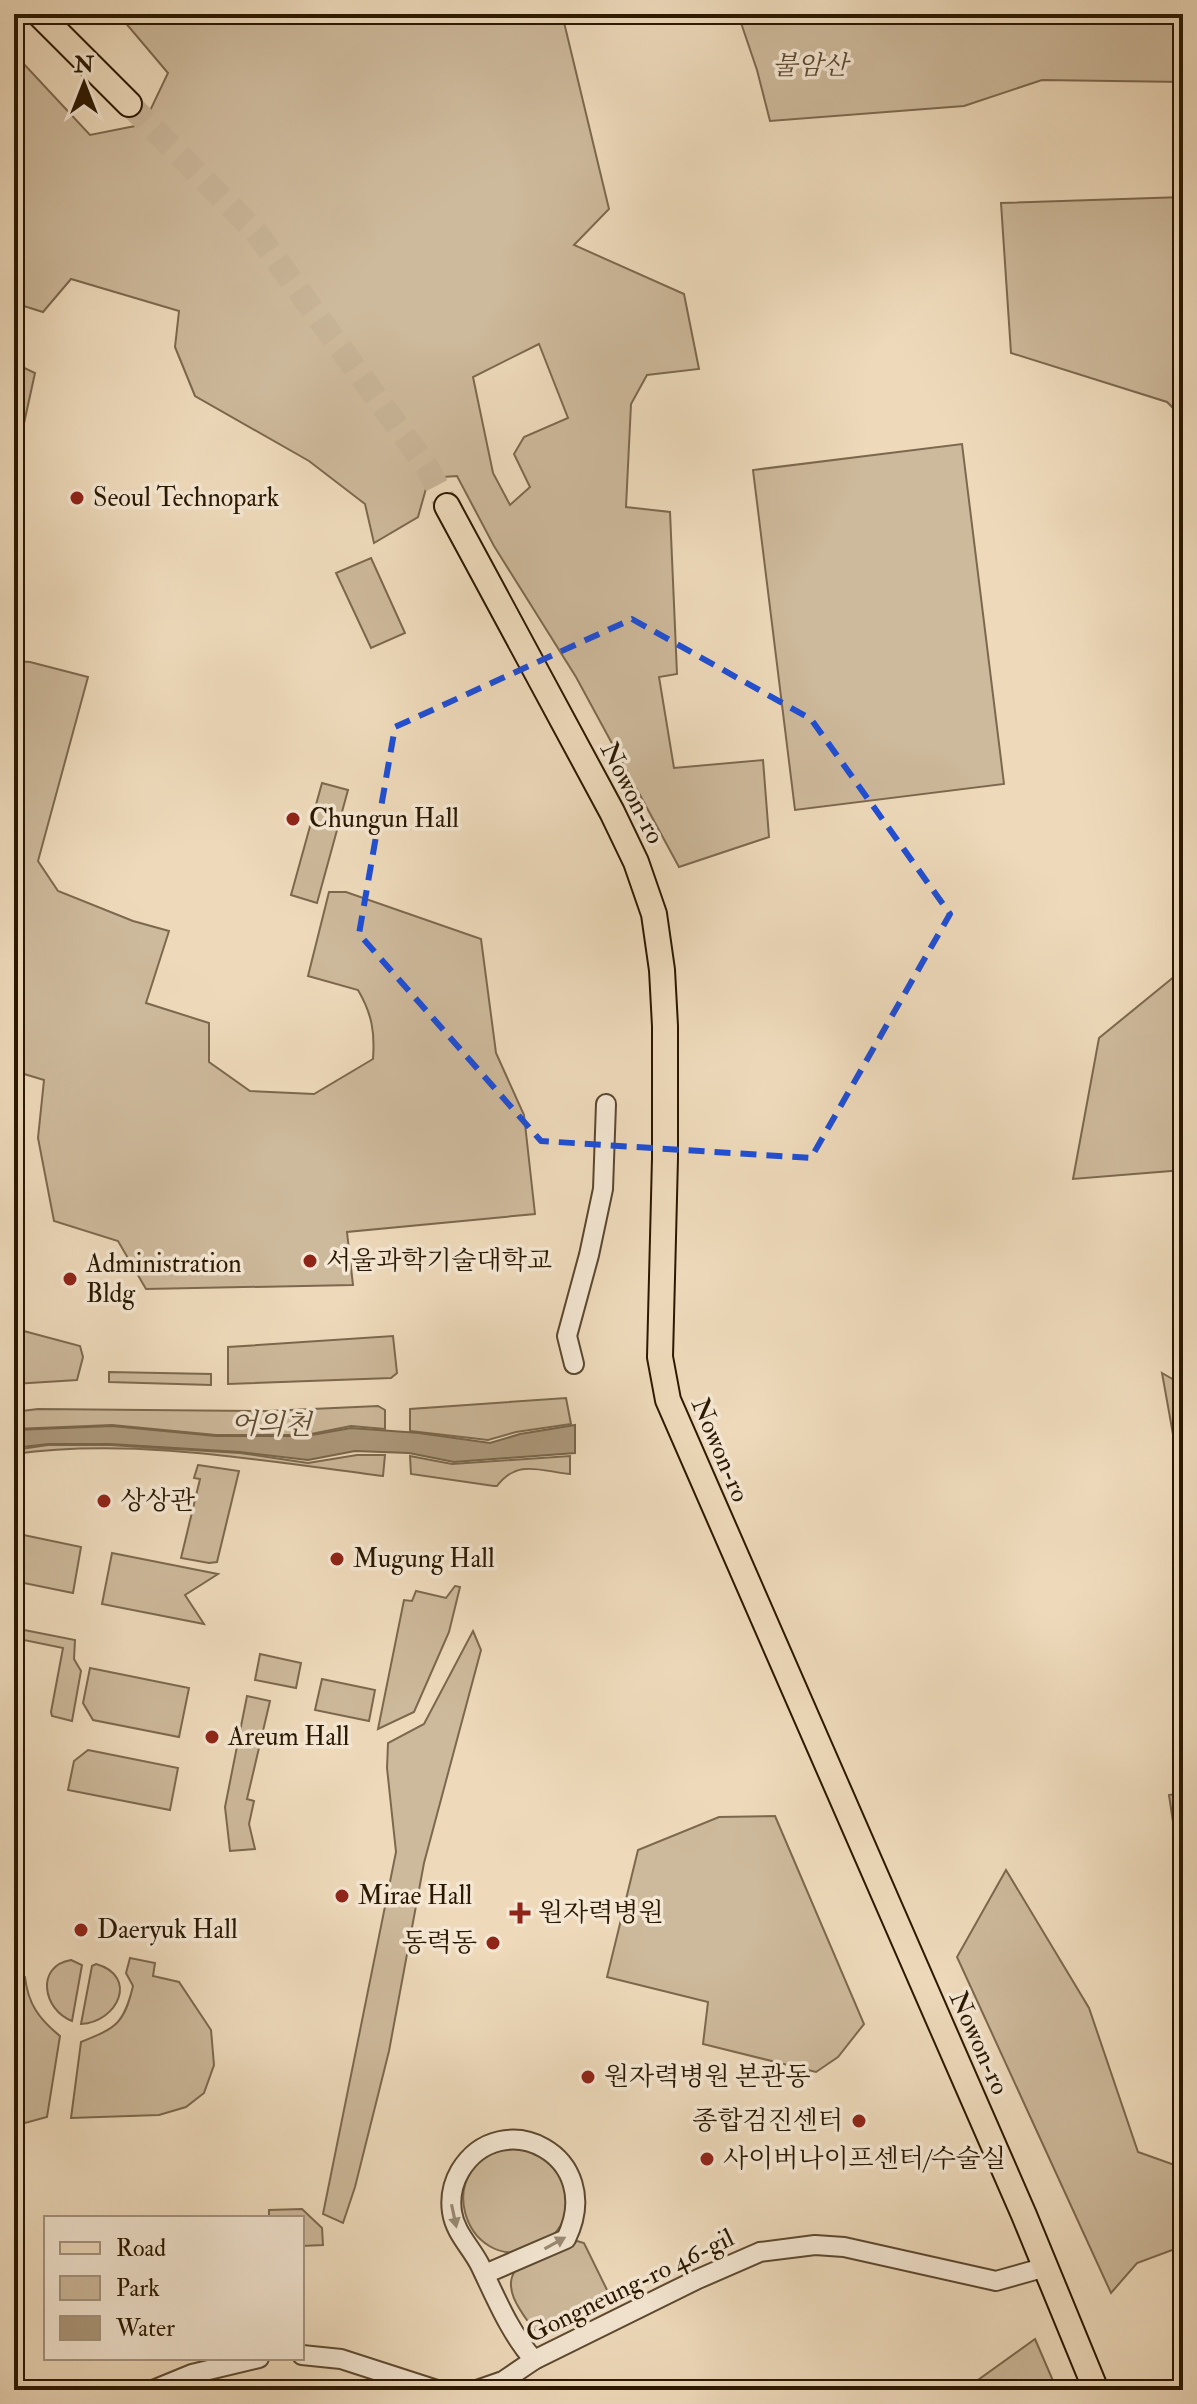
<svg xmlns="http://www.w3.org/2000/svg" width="1197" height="2404" font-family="'IM FELL Double Pica','Noto Serif KR',serif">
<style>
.green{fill:#cdb99b;stroke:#7c684e;stroke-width:2;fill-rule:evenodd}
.water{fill:#ac987b;stroke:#78654a;stroke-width:2}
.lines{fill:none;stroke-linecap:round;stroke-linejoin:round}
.major-tunnel{stroke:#c7b396;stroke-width:24;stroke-dasharray:24 12;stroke-linecap:butt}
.minor-casing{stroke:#5c482f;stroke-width:22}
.major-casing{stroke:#2b1800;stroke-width:28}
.minor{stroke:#f4e7d3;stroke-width:18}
.major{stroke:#eedabb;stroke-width:24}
.oneway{fill:#9a8a74}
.marked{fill:none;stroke:#1d4ed8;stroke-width:6;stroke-dasharray:16 10;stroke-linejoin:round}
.poi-dot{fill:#8f2418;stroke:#f4e7d3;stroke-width:3}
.labels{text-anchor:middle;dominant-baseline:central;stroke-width:7;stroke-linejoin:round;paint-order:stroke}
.park-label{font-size:26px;font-style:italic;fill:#5c482e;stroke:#f4e7d3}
.poi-label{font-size:26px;fill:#2b1800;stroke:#f4e7d3;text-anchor:start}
.street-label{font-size:26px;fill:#2b1800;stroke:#f4e7d3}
.water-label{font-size:28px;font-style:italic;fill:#5f4b31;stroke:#f4e7d3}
</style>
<rect width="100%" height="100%" fill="#eedabb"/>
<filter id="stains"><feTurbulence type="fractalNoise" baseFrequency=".0025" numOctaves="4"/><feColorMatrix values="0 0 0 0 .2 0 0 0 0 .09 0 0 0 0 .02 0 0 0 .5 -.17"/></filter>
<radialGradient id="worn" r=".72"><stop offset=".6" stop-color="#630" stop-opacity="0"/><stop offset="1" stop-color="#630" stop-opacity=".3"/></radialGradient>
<!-- green -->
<g class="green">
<path d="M118,14h444l47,195 -35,36 110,49 15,75 -52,6 -16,29 -5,103 44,5 7,162 -18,3 15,91 89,-8 6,77 -90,30 -103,-190 -82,-131 -37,-70 -28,2 -11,39 -44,26 -9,-39 -56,-43 -114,-65 -20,-49 4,-36 -108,-32 -28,33 -29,-9v-234l9,-6 67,72 45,-9 13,-11 20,-42zM539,344l29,74 -44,19 -10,17 16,33 -20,18 -17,-32 -20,-96z"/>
<path d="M738,14h445v68l-141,-2 -78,26 -194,15 -13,-51z"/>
<path d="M1183,197v221l-16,-16 -156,-49 -10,-150z"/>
<path d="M14,363l21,10 -21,96z"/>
<path d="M962,444l42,340 -209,26 -42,-340z"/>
<path d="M371,558l34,75 -34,15 -35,-75z"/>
<path d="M14,661l16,1 58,15 -50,184 20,30 75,30 36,10 -23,72 63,20v39l41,29 64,3 59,-35c2,-27 -1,-45 -15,-69l-50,-14 21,-84h17l135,47 15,114 28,62 11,99 -188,18 6,53 -207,4 -28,-48 -64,-20 -16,-83 6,-58 -30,-9z"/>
<path d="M322,783l26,7 -31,113 -26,-8z"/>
<path d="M1183,943v227l-110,9 26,-141 76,-62z"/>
<path d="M20,1330l60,16 3,11 -6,23 -63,4v-53z"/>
<path d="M393,1336l4,37 -6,5 -163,6v-37z"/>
<path d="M109,1372l102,2v11l-102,-3z"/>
<path d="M1162,1373l21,12v105z"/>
<path d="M566,1398l5,26 -55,8 -28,8 -78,-9v-22z"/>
<path d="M378,1406l7,4v19l-34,-3 -45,9h-90l-104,-10 -98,4v-17l24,-3 230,2z"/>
<path d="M48,1445h62l130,8 68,10 49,-8h28l-2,21c-118,-15 -251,-39 -369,-22v-4z"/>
<path d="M410,1456l42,8 118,-8v18c-30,-3 -53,-15 -73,12h-3l-83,-12z"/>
<path d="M198,1465l41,6 -22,91 -8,1 -28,-5 19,-79 -6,-1z"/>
<path d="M14,1533l67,14 -8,46 -59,-12z"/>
<path d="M112,1553l106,21 -33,21 19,29 -102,-20z"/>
<path d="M455,1586l5,1 -11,45 -35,80 -36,17 26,-129 8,1 4,-10 30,7z"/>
<path d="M14,1628l61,12 -1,19 7,12 -9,50 -20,-5 -1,-4 12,-64 -49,-10z"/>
<path d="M473,1631l8,19 -57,213 -35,188 -34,136 -12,36 -20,-9 73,-362 -9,-84 1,-25 36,-19z"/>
<path d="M260,1654l41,9 -5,25 -41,-8z"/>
<path d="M90,1668l99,20 -10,49 -86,-17 -10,-17z"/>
<path d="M322,1679l53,11 -6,31 -54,-11z"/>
<path d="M247,1696l23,5 -23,98 7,2 -5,23 6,25 -25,2 -5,-44z"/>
<path d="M88,1750l90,18 -8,42 -102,-20 6,-29z"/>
<path d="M1183,1793v95l-14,-93z"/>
<path d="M775,1816l89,208 -26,33 -22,15 -113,-28 5,-42 -101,-25 31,-127 81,-33z"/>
<path d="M1006,1870l83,138 49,144 45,16v78l-46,17 -26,30 -154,-336z"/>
<path d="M130,1958l25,5 -2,13 26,6 32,48 3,35 -10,28 -18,14 -27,8 -88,3 10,-76c35,-14 43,-18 52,-56l-7,-13z"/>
<path d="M71,1960l11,5 -10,56c-29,-11 -37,-55 -1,-61z"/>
<path d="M96,1964c43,12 22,58 -15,60l11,-58z"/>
<path d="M21,1976l4,1c3,27 14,42 35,59l-13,81 -33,9v-107z"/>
<path d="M517,2147l16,3 38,32c-2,11 -3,25 -7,36 -5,14 -17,25 -30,30 -69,29 -109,-90 -17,-101z"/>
<path d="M302,2209l20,19 1,17 -21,1v-28h-33v-8z"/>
<path d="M577,2241l7,2 26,53 -7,7 -57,29 -12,-2c-11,-16 -32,-40 -19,-59z"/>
<path d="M1035,2339l22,51h-93z"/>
</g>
<!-- water -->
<path class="water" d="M575,1425v28l-121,9 -45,-9 -54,-2 -47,9 -68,-8 -130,-8h-62l-34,4 1,-18 97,-4 104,10h90l45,-8 68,5 71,10 30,-9z"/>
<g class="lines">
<!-- major-tunnel -->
<path class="major-tunnel" d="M129,104l127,128 171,235 20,39"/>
<defs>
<g id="minor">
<path d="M574,1364l-7,-28 22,-81 14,-66 3,-85"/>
<path d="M485,2274l81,-35c41,-84 -65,-136 -106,-68 -7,12 -10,27 -8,41 3,21 19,35 28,53 16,33 30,68 54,95"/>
<path d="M302,2355l39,4 96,31"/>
<path d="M153,2390l39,-16 67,-16"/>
<path d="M477,2390l26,-9 31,-21 164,-81 62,-27 55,-7 29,2 152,34 50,-14"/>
</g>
<g id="major">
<path d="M39,14l90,90"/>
<path d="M447,506l165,306 24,50 18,52 8,56 3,56v132l-5,199 8,43 356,815 72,175"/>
</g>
</defs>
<!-- minor casing -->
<use href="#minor" class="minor-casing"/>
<!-- major casing -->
<use href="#major" class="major-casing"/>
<!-- minor -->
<use href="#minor" class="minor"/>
<!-- major -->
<use href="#major" class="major"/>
</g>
<!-- one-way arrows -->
<defs><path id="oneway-solid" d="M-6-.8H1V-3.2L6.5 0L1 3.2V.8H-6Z" transform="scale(2)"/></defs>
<g class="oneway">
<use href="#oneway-solid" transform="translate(454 2216) rotate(78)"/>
<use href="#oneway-solid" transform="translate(555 2243) rotate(-29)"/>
</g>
<!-- marked area -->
<path class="marked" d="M632,619l179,100 139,195 -139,244 -270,-17 -182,-207 36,-207z"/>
<!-- markers -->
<g class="poi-dot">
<circle cx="77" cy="498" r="8"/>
<circle cx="293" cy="819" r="8"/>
<circle cx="310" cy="1261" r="8"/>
<circle cx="70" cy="1279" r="8"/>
<circle cx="104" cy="1501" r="8"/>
<circle cx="337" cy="1559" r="8"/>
<circle cx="212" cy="1737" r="8"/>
<circle cx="342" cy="1896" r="8"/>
<path d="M516 1901h8v8h8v8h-8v8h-8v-8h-8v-8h8z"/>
<circle cx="81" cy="1930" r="8"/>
<circle cx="493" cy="1943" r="8"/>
<circle cx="588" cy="2077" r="8"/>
<circle cx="859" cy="2121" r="8"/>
<circle cx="707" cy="2159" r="8"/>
</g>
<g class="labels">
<!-- park labels -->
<g class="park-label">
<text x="810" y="66">불암산</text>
</g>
<!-- poi labels -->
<g class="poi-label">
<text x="93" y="498">Seoul Technopark</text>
<text x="309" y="819">Chungun Hall</text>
<text x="326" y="1261">서울과학기술대학교</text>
<text x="86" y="1264">Administration<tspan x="86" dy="30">Bldg</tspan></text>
<text x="120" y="1501">상상관</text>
<text x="353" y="1559">Mugung Hall</text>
<text x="228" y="1737">Areum Hall</text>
<text x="358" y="1896">Mirae Hall</text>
<text x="538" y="1913">원자력병원</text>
<text x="97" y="1930">Daeryuk Hall</text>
<text x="477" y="1943" text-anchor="end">동력동</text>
<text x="604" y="2077">원자력병원 본관동</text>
<text x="843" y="2121" text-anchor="end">종합검진센터</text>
<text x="723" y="2159">사이버나이프센터/수술실</text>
</g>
<!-- street labels -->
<g class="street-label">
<text transform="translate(632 793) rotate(63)">Nowon-ro</text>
<text transform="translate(720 1450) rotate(67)">Nowon-ro</text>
<text transform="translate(979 2043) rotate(66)">Nowon-ro</text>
<text transform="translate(630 2286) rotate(-26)">Gongneung-ro 46-gil</text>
</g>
<!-- water labels -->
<g class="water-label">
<text transform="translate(271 1425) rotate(1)">어의천</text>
</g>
</g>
<!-- margin -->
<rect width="1197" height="2404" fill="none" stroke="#eedabb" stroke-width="48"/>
<rect x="16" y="16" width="1165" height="2372" fill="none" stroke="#2b1800" stroke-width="4"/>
<rect x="24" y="24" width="1149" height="2356" fill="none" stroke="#2b1800" stroke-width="2"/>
<!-- legend -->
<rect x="44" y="2216" width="260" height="144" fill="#f4e7d3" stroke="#a4947f" stroke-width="2"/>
<rect x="60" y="2242" width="40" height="12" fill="#eedabb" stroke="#a4947f" stroke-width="2"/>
<text x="116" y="2256" font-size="24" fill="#2b1800">Road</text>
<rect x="60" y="2276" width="40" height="24" fill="#cdb99b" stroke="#a4947f" stroke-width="2"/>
<text x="116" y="2296" font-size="24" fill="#2b1800">Park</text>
<rect x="60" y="2316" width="40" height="24" fill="#ac987b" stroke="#a4947f" stroke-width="2"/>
<text x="116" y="2336" font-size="24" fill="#2b1800">Water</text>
<!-- north arrow -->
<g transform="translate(84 84)" stroke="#f4e7d3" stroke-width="6" paint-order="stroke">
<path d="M0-6L14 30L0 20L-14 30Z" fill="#2b1800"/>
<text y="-12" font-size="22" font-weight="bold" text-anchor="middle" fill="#2b1800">N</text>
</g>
<rect width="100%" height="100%" filter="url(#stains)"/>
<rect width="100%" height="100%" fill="url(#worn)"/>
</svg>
